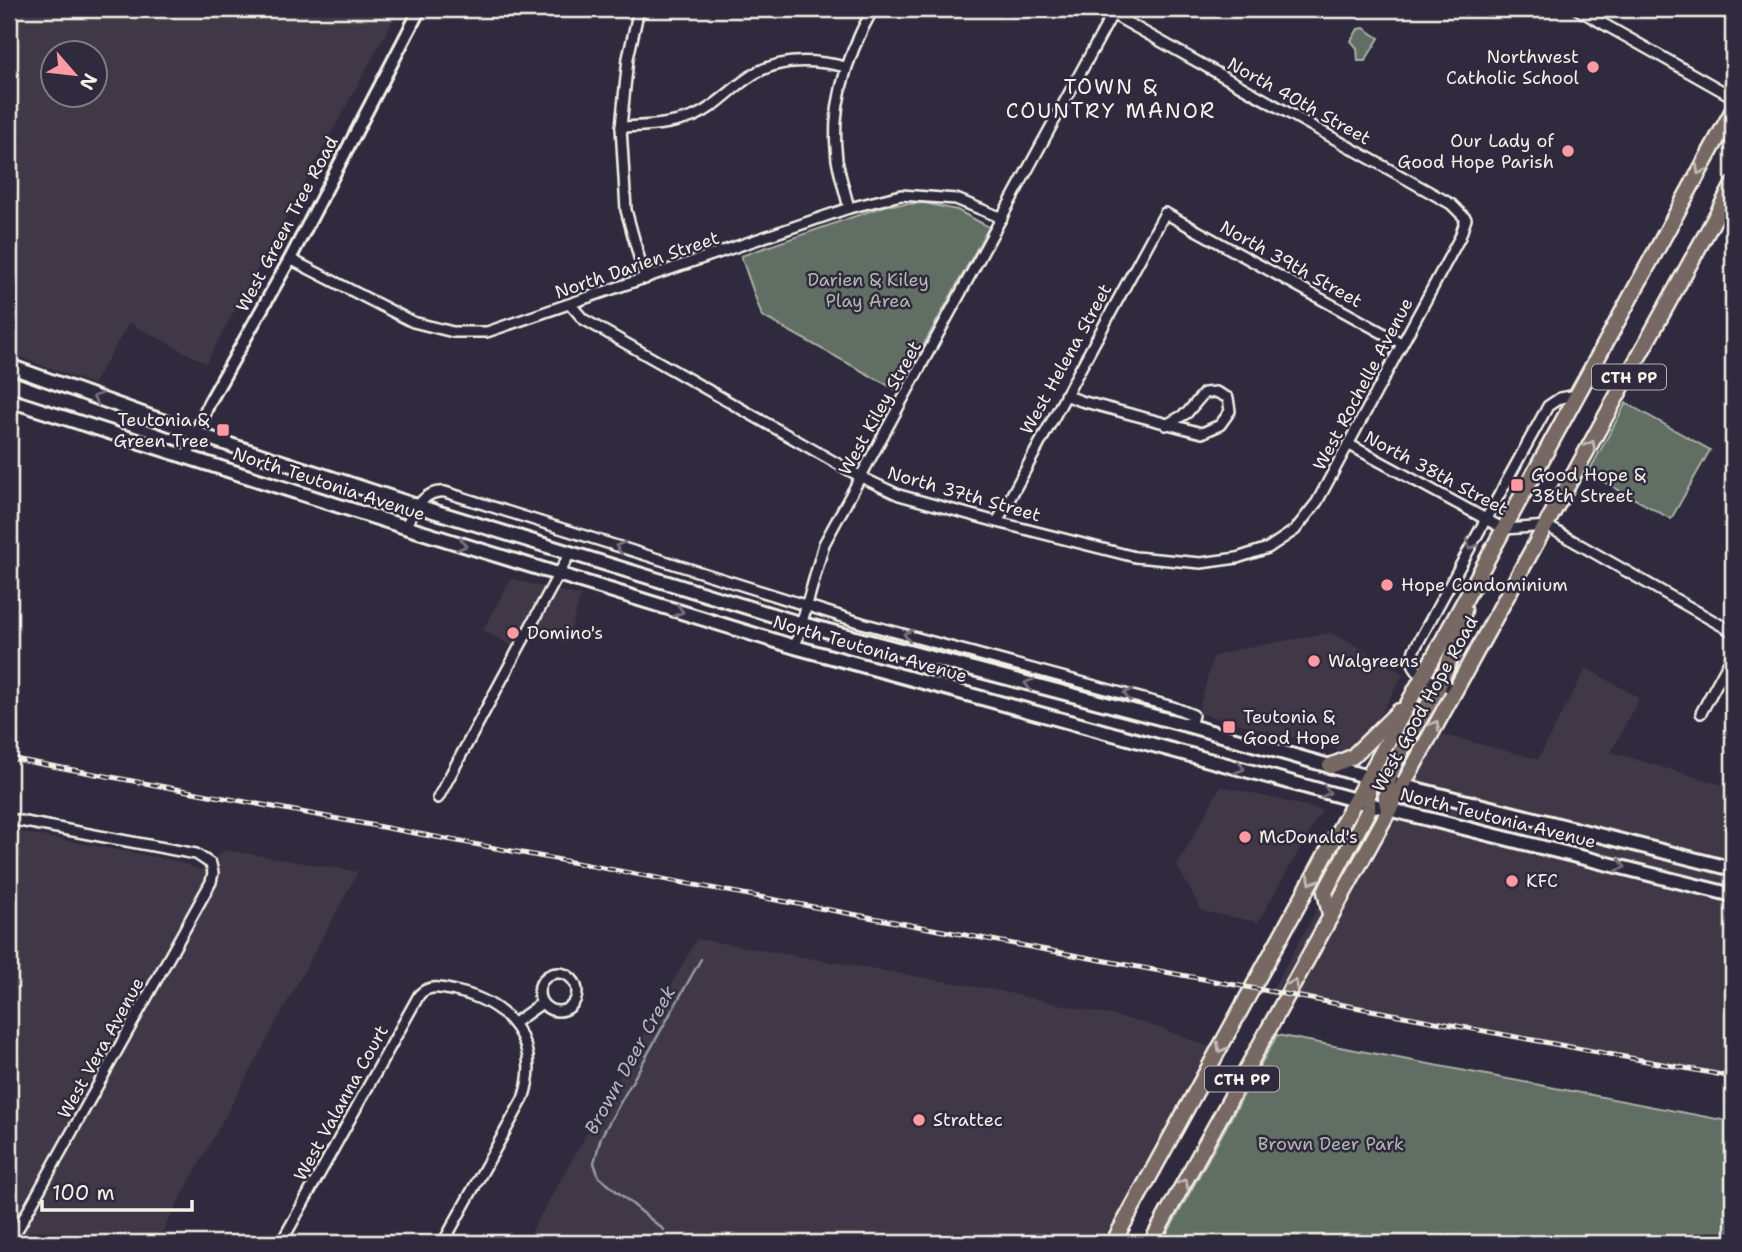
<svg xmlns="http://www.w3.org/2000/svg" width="1742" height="1252" font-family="'Shantell Sans',sans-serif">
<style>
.built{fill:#413946;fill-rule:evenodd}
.green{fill:#616e64;stroke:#aab0a6;stroke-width:2}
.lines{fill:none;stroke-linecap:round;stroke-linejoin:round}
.stream{stroke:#939ba7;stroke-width:2.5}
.minor-casing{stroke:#f4f1e8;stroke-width:14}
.tertiary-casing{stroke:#f4f1e8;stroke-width:16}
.secondary-casing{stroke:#f4f1e8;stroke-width:18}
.primary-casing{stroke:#f4f1e8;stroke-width:19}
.minor{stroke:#2f2a3d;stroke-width:9}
.tertiary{stroke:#2f2a3d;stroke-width:10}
.secondary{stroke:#2f2a3d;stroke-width:12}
.primary{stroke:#776864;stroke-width:14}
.rail-casing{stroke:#f4f1e8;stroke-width:5}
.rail{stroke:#2f2a3d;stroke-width:2.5;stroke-dasharray:8;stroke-linecap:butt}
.oneway{stroke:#c2bab3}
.oneway2{stroke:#747079}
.poi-dot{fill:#ff9aa2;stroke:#2f2a3d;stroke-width:2.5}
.labels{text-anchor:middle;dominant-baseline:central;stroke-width:5;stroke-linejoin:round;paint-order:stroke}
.shield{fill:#2f2a3d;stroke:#b9b5b5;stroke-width:2}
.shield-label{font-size:16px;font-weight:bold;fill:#f4f1e8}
.poi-label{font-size:18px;fill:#f4f1e8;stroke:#2f2a3d;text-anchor:start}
.street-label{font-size:18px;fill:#f4f1e8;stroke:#2f2a3d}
.park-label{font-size:18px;fill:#b2b6ad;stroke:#2f2a3d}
.water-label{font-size:19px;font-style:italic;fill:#b4b7bd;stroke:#2f2a3d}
.quarter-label{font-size:21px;letter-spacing:2px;fill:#f4f1e8;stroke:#2f2a3d}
</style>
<rect width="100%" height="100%" fill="#2f2a3d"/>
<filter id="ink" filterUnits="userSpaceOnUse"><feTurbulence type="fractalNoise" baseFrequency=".0143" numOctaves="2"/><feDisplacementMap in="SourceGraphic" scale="14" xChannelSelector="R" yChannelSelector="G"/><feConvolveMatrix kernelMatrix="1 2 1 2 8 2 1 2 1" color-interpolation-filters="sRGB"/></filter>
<g filter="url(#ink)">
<!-- built -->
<g class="built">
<path d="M9,9h390l-193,354 -77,-40 -36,61 -84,-31zM94,52v42h-42v-42z"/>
<path d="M511,579l70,17 -15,48 -28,-14 -14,23 -41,-23z"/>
<path d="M1330,633l21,10 52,31 -22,40 -37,37 -146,-38 15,-56 25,-8z"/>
<path d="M1586,668l53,30 -28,54 122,36v289l-461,-86 144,-263 122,31z"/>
<path d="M1221,786l101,24 -64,112 -56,-11 -25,-45z"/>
<path d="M9,830l168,31 23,9 25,-20 133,22 -202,371h-136l6,-13 -17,-9z"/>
<path d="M697,939l293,50 156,34 74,28 -107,192h-588z"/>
</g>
<!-- green -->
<g class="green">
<path d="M1364,28l15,10 -14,23h-7l-1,-13 -6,-7 7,-12z"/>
<path d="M924,203l33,7 32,17 -91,164 -136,-75 -21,-60 146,-51z"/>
<path d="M1626,403l84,47 -39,69 -83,-46z"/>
<path d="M1277,1035l456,87v121h-571z"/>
</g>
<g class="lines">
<!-- stream -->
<path class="stream" d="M664,1230l-65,-53 -5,-14 7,-26 100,-178"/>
<defs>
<g id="minor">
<path d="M639,9l-11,49 -7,69 5,83 19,69"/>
<path d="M1577,9l156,88"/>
<path d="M621,127c27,-1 50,-2 74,-11 21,-9 35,-26 53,-38 29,-21 65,-19 98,-11"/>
<path d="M849,208c-4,-16 -9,-32 -12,-48 -7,-53 10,-105 36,-151"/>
<path d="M290,259l123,63 40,10h34l362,-124 52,-13 55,4 46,19"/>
<path d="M571,305l12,14 278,158 38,18 98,27 138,35 66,6 36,-5 31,-10 27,-18 22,-28 143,-265 6,-18 -15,-15 -339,-190"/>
<path d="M1065,395l16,6 121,32 18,-8 10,-14 -2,-13 -12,-6 -12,1 -17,20 -21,12"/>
<path d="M1348,444l156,85 43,-3 186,106"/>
<path d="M997,522l168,-309 236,130"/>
<path d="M405,527c10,-17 18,-37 40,-35l417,131 311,84 20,8 -3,11"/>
<path d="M795,647l29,-103 291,-535"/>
<path d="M1455,689c-20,-7 -49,-12 -41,-39l134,-244 12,-8 17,-3"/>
<path d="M1701,713l32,-59"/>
<path d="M438,798l132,-245"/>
<path d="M9,819l187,35 15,10 2,9 -2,9 -201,361"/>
<circle cx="558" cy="992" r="19"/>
<path d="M514,1023l28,-20"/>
<path d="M281,1243l138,-248c10,-11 23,-7 36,-4 53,11 88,52 68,108l-80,144"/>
</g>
<path id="tertiary" d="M187,456l22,-53 81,-144 130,-250"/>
<g id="secondary">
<path d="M9,366l203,73 205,67 385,118 388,102 178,51 365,92"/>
<path d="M9,400l396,127 390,120 593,162 345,86"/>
</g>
<g id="primary">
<path d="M1330,766l22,-9 47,-46"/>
<path d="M1388,809c-1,-5 -3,-11 -2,-16 3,-32 38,-77 52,-106 12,-25 21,-50 26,-77"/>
<path d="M1330,914l-5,-22 43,-81v-34"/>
<path d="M1113,1243l620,-1133"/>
<path d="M1151,1243l582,-1058"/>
</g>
</defs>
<!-- minor casing -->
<use href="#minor" class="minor-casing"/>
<!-- tertiary casing -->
<use href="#tertiary" class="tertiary-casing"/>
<!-- secondary casing -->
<use href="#secondary" class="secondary-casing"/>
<!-- primary casing -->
<use href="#primary" class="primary-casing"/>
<!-- minor -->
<use href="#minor" class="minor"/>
<!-- tertiary -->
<use href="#tertiary" class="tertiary"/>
<!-- secondary -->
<use href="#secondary" class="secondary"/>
<!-- primary -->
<use href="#primary" class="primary"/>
<defs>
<path id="rail" d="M9,758l1724,319"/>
</defs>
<!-- rail casing -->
<use href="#rail" class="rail-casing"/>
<!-- rail -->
<use href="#rail" class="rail"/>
</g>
<!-- one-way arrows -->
<defs><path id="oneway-chevron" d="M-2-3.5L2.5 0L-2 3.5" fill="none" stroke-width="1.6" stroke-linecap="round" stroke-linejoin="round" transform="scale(1.75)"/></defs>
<g class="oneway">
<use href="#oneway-chevron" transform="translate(1700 170) rotate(119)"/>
<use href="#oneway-chevron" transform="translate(1591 445) rotate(-61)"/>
<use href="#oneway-chevron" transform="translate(1435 725) rotate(-61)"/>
<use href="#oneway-chevron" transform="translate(1312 880) rotate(119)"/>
<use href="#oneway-chevron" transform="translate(1294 984) rotate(-62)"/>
<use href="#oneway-chevron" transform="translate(1221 1048) rotate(119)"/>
<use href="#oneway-chevron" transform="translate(1184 1183) rotate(-61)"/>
</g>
<g class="oneway2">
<use href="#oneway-chevron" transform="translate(97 398) rotate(-160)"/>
<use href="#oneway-chevron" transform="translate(462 545) rotate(17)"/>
<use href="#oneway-chevron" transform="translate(1471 545) rotate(118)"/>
<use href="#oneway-chevron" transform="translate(620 547) rotate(-163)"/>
<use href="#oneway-chevron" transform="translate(679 611) rotate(17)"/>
<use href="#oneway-chevron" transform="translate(908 635) rotate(-165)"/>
<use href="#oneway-chevron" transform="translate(1029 684) rotate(-165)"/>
<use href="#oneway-chevron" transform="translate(1128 694) rotate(-165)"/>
<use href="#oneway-chevron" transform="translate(1240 768) rotate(16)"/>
<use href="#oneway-chevron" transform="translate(1326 792) rotate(14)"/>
<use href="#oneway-chevron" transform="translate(1621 866) rotate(14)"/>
</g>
</g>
<!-- markers -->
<g class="poi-dot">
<circle cx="1593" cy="67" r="7"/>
<circle cx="1568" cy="151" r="7"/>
<rect x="216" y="423" width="14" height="14" rx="3.5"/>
<rect x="1510" y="478" width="14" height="14" rx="3.5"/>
<circle cx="1387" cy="585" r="7"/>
<circle cx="513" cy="633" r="7"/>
<circle cx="1314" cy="661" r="7"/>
<rect x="1222" y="720" width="14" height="14" rx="3.5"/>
<circle cx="1245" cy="837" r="7"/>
<circle cx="1512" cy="881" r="7"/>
<circle cx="919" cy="1120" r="7"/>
</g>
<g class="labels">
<!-- shield labels -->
<g class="shield">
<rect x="1592" y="364.5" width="74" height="25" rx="5"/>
<rect x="1205" y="1066.5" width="74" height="25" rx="5"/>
</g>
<g class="shield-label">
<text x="1629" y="377">CTH PP</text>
<text x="1242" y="1079">CTH PP</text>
</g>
<!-- poi labels -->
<g class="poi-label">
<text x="1579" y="57" text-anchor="end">Northwest<tspan x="1579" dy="21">Catholic School</tspan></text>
<text x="1554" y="141" text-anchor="end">Our Lady of<tspan x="1554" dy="21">Good Hope Parish</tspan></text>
<text x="209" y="420" text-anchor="end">Teutonia &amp;<tspan x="209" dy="21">Green Tree</tspan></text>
<text x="1531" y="475">Good Hope &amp;<tspan x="1531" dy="21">38th Street</tspan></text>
<text x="1401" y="585">Hope Condominium</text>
<text x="527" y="633">Domino's</text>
<text x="1328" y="661">Walgreens</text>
<text x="1243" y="717">Teutonia &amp;<tspan x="1243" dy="21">Good Hope</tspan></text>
<text x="1259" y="837">McDonald's</text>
<text x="1526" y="881">KFC</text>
<text x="933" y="1120">Strattec</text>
</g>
<!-- street labels -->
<g class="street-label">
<text transform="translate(1299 101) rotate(29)">North 40th Street</text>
<text transform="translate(287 224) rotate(-62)">West Green Tree Road</text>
<text transform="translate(1291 264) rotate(29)">North 39th Street</text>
<text transform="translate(637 265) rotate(-19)">North Darien Street</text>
<text transform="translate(1066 359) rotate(-61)">West Helena Street</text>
<text transform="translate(1363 384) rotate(-62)">West Rochelle Avenue</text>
<text transform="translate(880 408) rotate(-61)">West Kiley Street</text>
<text transform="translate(1436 473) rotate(28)">North 38th Street</text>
<text transform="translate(329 484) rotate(18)">North Teutonia Avenue</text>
<text transform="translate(964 494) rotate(16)">North 37th Street</text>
<text transform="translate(870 649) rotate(16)">North Teutonia Avenue</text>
<text transform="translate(1425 704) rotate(-61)">West Good Hope Road</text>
<text transform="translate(1498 818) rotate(14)">North Teutonia Avenue</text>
<text transform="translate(101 1048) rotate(-61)">West Vera Avenue</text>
<text transform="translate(341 1103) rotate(-61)">West Valanna Court</text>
</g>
<!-- park labels -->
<g class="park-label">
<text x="868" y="280">Darien &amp; Kiley<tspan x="868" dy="21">Play Area</tspan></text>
<text x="1331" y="1144">Brown Deer Park</text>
</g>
<!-- water labels -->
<g class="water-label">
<text transform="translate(630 1060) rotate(-61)">Brown Deer Creek</text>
</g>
<!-- quarter labels -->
<g class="quarter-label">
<text x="1111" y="87">TOWN &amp;<tspan x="1111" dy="24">COUNTRY MANOR</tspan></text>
</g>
</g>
<!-- margin -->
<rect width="1742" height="1252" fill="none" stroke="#2f2a3d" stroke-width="35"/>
<rect x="18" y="18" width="1707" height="1217" fill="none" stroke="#f4f1e8" stroke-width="2.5" filter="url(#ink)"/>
<!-- north arrow -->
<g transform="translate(74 74) rotate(118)"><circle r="33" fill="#2f2a3d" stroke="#7e7a81" stroke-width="2"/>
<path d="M0-5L12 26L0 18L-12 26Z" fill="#ff9aa2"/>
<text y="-10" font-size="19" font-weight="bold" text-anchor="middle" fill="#f4f1e8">N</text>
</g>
<!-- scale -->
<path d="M42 1200v10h150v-10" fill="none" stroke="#f4f1e8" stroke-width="3.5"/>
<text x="52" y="1200" font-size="21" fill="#f4f1e8" stroke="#2f2a3d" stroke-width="5" paint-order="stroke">100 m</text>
</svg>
